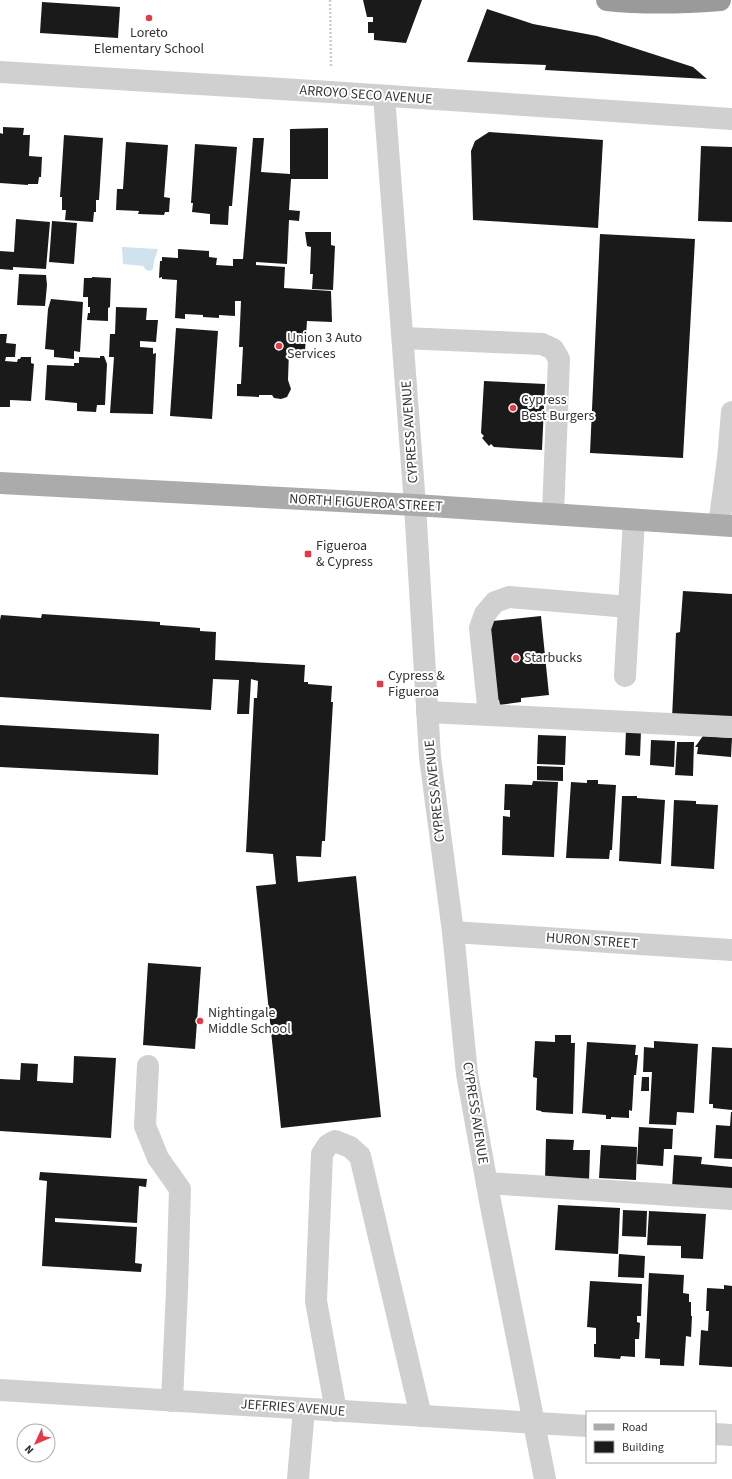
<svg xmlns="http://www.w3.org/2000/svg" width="732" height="1479" font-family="'Source Sans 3',sans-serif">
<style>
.water{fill:#cfe2ee}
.building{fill:#1a1a1a}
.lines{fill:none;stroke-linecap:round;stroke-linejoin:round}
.path{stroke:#cdcdcd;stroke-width:2.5;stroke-dasharray:2 2;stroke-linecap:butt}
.minor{stroke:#d0d0d0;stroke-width:22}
.major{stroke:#ababab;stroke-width:22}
.highway{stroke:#9a9a9a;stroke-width:22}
.poi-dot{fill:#e63946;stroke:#fff;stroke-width:1.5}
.labels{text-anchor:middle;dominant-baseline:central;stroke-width:4;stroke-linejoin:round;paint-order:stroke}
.poi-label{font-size:14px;fill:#333;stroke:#fff;text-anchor:start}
.street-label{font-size:14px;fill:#333;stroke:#fff}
</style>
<rect width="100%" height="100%" fill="#fff"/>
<!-- water -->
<path class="water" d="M122,247l36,2 -4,12 -1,8 -3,2 -4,-1 -3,-4 -20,-2z"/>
<!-- building -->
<g class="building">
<path d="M363,0h59l-16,43 -32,-3v-7h-6v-11h5v-5h-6z"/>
<path d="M42,2l78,5 -2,31 -78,-5z"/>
<path d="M487,9l46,15 64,12 96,31 14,12 -162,-9 1,-5 -79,-3z"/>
<path d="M3,127l21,1 -1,7h7l-1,21 13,1 -1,20h-2l-1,7h-10v1l-28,-2v-50l3,1z"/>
<path d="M328,128v51h-37l-2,31 11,1 -1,10 -10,-1 -2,44 -31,-2v3l29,2 -1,21 47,3 1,31 -25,-1 -2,30 -16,-1 -1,30 3,9 -4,8 -6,2 -7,-1 -2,-3h-13v2l-22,-1v-12h4l2,-37h-4l2,-46h-6v15l-16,-1v3l-16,-1v-2l-18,-1v5l-10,-1 2,-38 -15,-1v-2l-3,1 1,-17h2v-4l16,1v-9l31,2v6l8,1 -1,7 17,1v-7h10l10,-121h11l-3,34 29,2v-45z"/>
<path d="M489,132l114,8 -5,88 -125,-8 -2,-69 4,-10z"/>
<path d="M64,135l39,3 -4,62h-3v12h-2l-1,10 -28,-2 1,-10h-4v-13h-2z"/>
<path d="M126,142l42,3 -4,52 6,1 -1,14h-4l-1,3 -26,-1 1,-3 -23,-1 1,-21h6z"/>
<path d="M195,144l42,3 -5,59h-3l-1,19 -18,-1v-10l-18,-2 1,-9h-2z"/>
<path d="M701,146l31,1v75l-34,-1z"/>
<path d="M16,219l34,3 -4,47 -33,-2v3l-13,-1v-18l14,1z"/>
<path d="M52,221l25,2 -3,41 -25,-2z"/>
<path d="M305,232h26v13l4,1 -2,44 -21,-1 1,-15h-3l1,-27 -4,-1z"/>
<path d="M600,234l95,5 -12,219 -93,-5z"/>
<path d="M19,274l27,1 1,10 -2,21 -28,-1z"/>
<path d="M92,277l19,1 -1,29 -2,1v13l-21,-1 1,-7h2v-6h-2v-10h-5l1,-19h8z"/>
<path d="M51,299l32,3 -3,50 -6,-1v8l-20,-2v-7l-9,-1 3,-40z"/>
<path d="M116,307l31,1 -1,12h12l-2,22 -16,-1v6l13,1v6l3,-1 -3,61 -43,-1 4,-56h-5l1,-23h5z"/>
<path d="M176,328l42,3 -6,88 -42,-3z"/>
<path d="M0,334h7l-1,9 10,1 -1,13h-9l-1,4 12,1 1,-3h2l1,-2h10v6l3,1 -3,37 -21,-1v7h-10z"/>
<path d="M100,356h4l3,8 -2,41h-8l-1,7 -19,-1v-8l-32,-3 2,-35 27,1v-3h5v-6l21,1z"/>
<path d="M484,381l61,3 -3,66 -48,-3 -3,-3 -2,2 -7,-8 2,-2 -3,-3z"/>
<path d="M683,591l49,3v128l-60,-4 4,-85 4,-1z"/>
<path d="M42,614l118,8v3l40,3v3l16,1 -1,28 90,5 -1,17h4v2l24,2 -1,16h2l-8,139h-3l-1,16 -25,-1 2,26 58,-6 25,241 -100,11 -25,-242 20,-2 -3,-30 -27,-2 8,-154h3l1,-17 -7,-2 -2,35h-12l2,-34 -26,-1 -2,31 -211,-13v-77l1,-5 40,3z"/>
<path d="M541,616l8,79 -28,3v4l-21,3 -1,-5 -7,1 -9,-79z"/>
<path d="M0,725l159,9 -1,41 -158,-8z"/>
<path d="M626,730l15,1 -1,25 -15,-1z"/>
<path d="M538,735l28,1 -1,29 -28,-1z"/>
<path d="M703,736l29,2 -1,19 -34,-3 1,-7h-3z"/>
<path d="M651,740l24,1 -1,26 -24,-2z"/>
<path d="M677,742h17l-1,34 -18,-1z"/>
<path d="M537,766l26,1v14l-26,-1z"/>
<path d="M587,780h11v4l18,1 -4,65h-2l-1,9 -43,-1 5,-76 16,1z"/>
<path d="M533,781l25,1 -4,75 -52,-2 1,-39 7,1v-7h-6l1,-26 27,1z"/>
<path d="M622,796h15v2l28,2 -4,64 -42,-3z"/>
<path d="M674,800l22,1v3l22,1 -4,64 -43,-3z"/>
<path d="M148,963l53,4 -6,82 -52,-4z"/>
<path d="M555,1035h16v8h4l-2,71 -31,-2 -1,-1 -5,-1 1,-32 -4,-1 2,-36 20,1z"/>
<path d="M654,1041l44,3 -4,69 -17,-1 -1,13 -27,-1 3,-52h-9l1,-25 10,1z"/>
<path d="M587,1042l49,3 -1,10h3l-2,20h-2l-2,36 -3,-1v8l-18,-1v2h-5v-4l-24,-2z"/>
<path d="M712,1047l20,1v62l-19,-2v-4h-4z"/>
<path d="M74,1056l42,2 -5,80 -111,-7v-52l20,1 1,-17 17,1 -1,17 36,2z"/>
<path d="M642,1077h7v14h-8z"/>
<path d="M731,1112h1v47l-18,-1 2,-33 14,1z"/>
<path d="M639,1127l34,2 -1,20h-8l-1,17 -26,-2z"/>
<path d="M546,1139l28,1 -1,10h17l-1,31 -44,-2z"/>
<path d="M601,1145l36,2 -1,33 -37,-2z"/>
<path d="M674,1155l28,2 -1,7 31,3v24l-60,-3z"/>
<path d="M40,1172l107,7 -1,8 -7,-1 -2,37 -82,-5v4l82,5 -2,36 7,1 -1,8 -99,-6 5,-85 -8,-1z"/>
<path d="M558,1205l62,3 -2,46 -63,-4z"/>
<path d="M623,1210l24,1 -1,26 -24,-1z"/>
<path d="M649,1211l57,3 -3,45 -22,-1v-12l-34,-1z"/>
<path d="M619,1254l26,2 -1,22 -26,-1z"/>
<path d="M649,1273l35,2 -1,18 6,1v8h2v14h1l-1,21 -5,-1 -2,30 -24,-1v-6l-15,-1z"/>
<path d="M590,1281l52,3 -1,32h-4v6l3,1 -1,16h-4v18l-14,-1 -1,3 -26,-2v-13h2v-16l-9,-1z"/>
<path d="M724,1285l8,1v81l-33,-2 2,-35 7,1 1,-20h-3l1,-23 17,1z"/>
</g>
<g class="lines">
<!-- path -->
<path class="path" d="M330,0l1,67"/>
<!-- minor -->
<g class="minor">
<path d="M0,72l330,20 402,27"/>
<path d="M384,96l31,409 15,252 23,175 14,142 23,127 55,278"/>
<path d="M403,338l139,6 11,5 6,10 -6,155"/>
<path d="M719,525l9,-66 4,-47"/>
<path d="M625,676l9,-156"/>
<path d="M427,712l305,15"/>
<path d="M489,715l-9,-87 5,-14 10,-12 14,-5 120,10"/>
<path d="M453,932l279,18"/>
<path d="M148,1066l-3,60 13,32 22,31 -3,101 -5,111"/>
<path d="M487,1183l245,16"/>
<path d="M0,1390l587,36"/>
<path d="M336,1411l-20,-110 6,-147 6,-9 7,-4 15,6 10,9 61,260"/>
<path d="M715,1434l17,1"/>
<path d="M298,1479l6,-70"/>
</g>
<!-- major -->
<path class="major" d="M0,483l415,22 317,21"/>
<!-- highway -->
<path class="highway" d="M607,0c38,4 75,3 113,0"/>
</g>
<!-- markers -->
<g class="poi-dot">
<circle cx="149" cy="18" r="4"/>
<circle cx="279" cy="346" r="4"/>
<circle cx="513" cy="408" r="4"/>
<rect x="304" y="550" width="8" height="8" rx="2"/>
<circle cx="516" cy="658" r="4"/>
<rect x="376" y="680" width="8" height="8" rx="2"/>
<circle cx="200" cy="1021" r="4"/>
</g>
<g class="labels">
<!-- poi labels -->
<g class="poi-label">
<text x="149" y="33" text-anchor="middle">Loreto<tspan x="149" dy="16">Elementary School</tspan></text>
<text x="287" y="338">Union 3 Auto<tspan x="287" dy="16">Services</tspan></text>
<text x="521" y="400">Cypress<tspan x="521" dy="16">Best Burgers</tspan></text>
<text x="316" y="546">Figueroa<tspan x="316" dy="16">&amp; Cypress</tspan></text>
<text x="524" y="658">Starbucks</text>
<text x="388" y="676">Cypress &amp;<tspan x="388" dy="16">Figueroa</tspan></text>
<text x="208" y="1013">Nightingale<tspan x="208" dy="16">Middle School</tspan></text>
</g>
<!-- street labels -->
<g class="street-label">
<text transform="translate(366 95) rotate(4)">ARROYO SECO AVENUE</text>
<text transform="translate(410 432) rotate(-94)">CYPRESS AVENUE</text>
<text transform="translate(366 503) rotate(3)">NORTH FIGUEROA STREET</text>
<text transform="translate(435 791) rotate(-96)">CYPRESS AVENUE</text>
<text transform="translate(592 941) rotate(4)">HURON STREET</text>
<text transform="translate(475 1113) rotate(81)">CYPRESS AVENUE</text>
<text transform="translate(293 1408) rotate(4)">JEFFRIES AVENUE</text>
</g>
</g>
<!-- legend -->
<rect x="586" y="1411" width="130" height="52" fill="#ffffff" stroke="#adadad"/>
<rect x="594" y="1424" width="20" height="6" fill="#ababab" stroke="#adadad"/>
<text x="622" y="1431" font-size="12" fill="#333333">Road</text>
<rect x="594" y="1441" width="20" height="12" fill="#1a1a1a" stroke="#adadad"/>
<text x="622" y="1451" font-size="12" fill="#333333">Building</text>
<!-- north arrow -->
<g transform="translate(36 1443) rotate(226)"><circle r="19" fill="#ffffff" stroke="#adadad"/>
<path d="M0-3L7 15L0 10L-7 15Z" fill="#e63946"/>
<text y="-6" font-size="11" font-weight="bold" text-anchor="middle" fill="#333333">N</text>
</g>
</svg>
